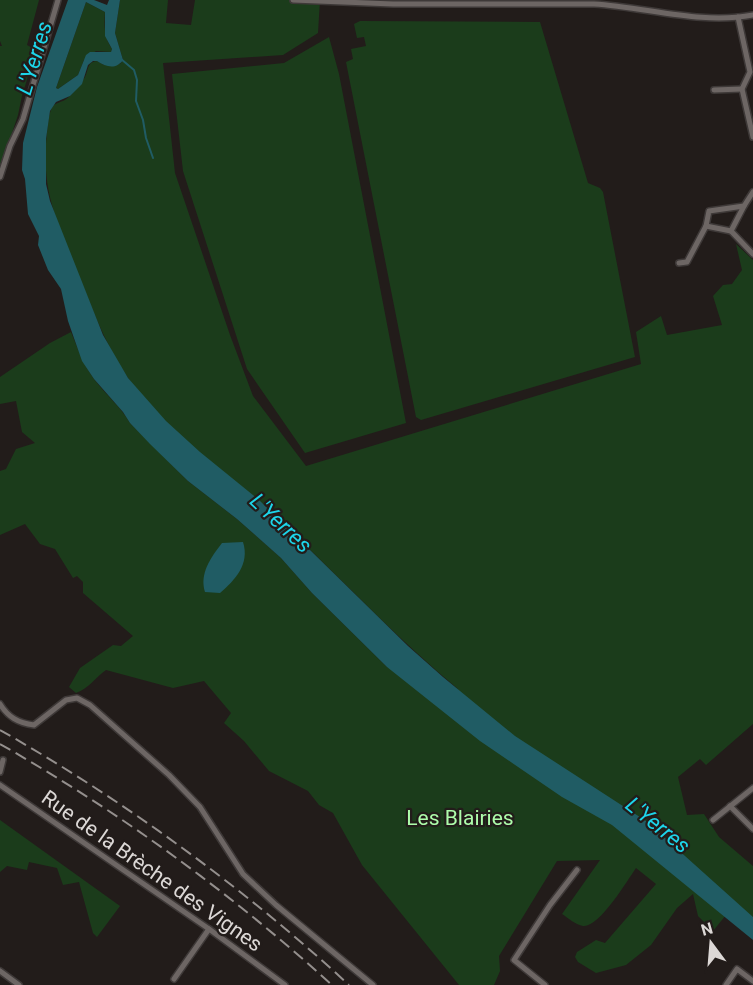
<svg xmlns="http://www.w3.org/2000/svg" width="753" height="985" font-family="Roboto,sans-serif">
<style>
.green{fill:#1b3c1b}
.water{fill:#205c64;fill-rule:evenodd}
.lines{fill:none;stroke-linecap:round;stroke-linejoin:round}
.stream{stroke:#205c64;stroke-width:2}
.minor-casing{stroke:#3e3938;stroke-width:8}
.minor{stroke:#6d6664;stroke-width:5}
.rail{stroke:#948f8d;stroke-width:2;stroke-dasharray:12 6;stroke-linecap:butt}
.labels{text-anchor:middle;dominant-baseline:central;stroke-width:4.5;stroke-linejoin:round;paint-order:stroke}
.park-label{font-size:21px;fill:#adfcaa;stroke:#221c1a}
.street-label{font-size:21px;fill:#dcd8d6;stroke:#221c1a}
.water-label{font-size:22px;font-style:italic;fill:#1dd5ea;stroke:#221c1a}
</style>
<rect width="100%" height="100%" fill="#221c1a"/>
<!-- green -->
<g class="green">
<path d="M0,0h39l-12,45 9,5 -14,46 -4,19 -18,54v-123h2l-2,-5z"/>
<path d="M120,0h48l-2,23 25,2 4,-25h125l-2,33 -35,22 -120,8 12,110 55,162 23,61 53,70 335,-102 -5,-32 25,-16 6,19 55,-10 -9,-29 10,-11 9,-1 10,-14 -6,-26 17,16v464l-47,41 -6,-6 -22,18 9,38 17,-1 15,23 34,29v70l-27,-21 -13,16 -15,-15 -5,-22 -16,14 -26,37 -25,20 -30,8 -18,-11 -3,-5 2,-5 19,-12 9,3 51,-59 -20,-16c-9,13 -37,60 -53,58 -7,-1 -15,-8 -21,-12l38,-54 -43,1 -58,95 1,15 -6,14h-35l-97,-120 -29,-52 -14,-8 -11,-14 -39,-20 -25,-30 -20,-18 7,-10 -27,-32 -31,7 -67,-18c-11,8 -17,18 -30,23l-7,-6 11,-19 33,-23 8,1 12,-10 -50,-43v-11l-6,-6 -4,2 -18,-29 -15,-5 -15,-20 -25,11v-64l6,-2 10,-20 19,-6 -13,-11 -6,-31 -16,3v-27l50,-34 21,-11c7,17 12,32 23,47 11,15 27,28 36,44l58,58 49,38 44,39 31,35 75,74 71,22c-57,-47 -108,-101 -161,-152 -53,-51 -127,-99 -169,-159 -24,-35 -38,-75 -54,-114 -22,-53 -34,-82 -26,-140 4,-29 9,-15 23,-29 5,-5 10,-13 14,-18 4,-8 2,-15 12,-16l7,4 16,-1 3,-4 -8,-27z"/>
<path d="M86,2l19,10c-1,14 -1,25 7,37l-1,3 -15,-1 -12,9 -6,15 -20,14 -2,-1z"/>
<path d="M360,21l180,1 48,161 12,5 3,4 32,165 -214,63 -5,-3 -70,-355 7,-3 -2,-10 15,-3 -2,-9 -7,1 -3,-14z"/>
<path d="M329,37l10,37 67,349 -101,30 -58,-84 -64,-198 -11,-97 112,-11z"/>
<path d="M0,820l120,86 -23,31 -4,-4 -14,-51 -16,3 -6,-17 -28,-6 -2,8 -20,-4 -7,6z"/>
</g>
<!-- water -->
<g class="water">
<path d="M68,0h26l13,5 2,-5h11l-5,33 8,27c-7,10 -17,7 -26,1h-4l-5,4 -6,19 -12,12 -14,6 -6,9 -4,28v45l4,17 53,134 25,43 38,43 34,31 59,48 149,146 35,31 72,59 131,85 107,96v23l-141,-115 -50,-28 -82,-56 -93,-74 -75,-74 -31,-35 -44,-39 -49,-38 -38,-37 -20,-21 -7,-11 -29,-33 -12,-18 -14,-40 -7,-32 -13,-19 -10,-25 1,-9 -11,-22 -3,-35 -3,-9 1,-27 14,-56zM86,2l19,10v24l7,13 -1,3h-21l-4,3 -8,20 -20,14 -2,-1z"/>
<path d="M243,542c7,22 -8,38 -23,51l-15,-1c-6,-18 6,-35 17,-49z"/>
</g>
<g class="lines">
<!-- stream -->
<path class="stream" d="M121,59l13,11 3,10 -1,21 7,19 3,18 7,20"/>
<defs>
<g id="minor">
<path d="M293,0l100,4h201c53,3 106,21 159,11"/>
<path d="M738,17l12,55 -8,17 11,48"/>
<path d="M714,90l28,-1"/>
<path d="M0,177l10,-31 13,-27 35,-119"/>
<path d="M744,206l-13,25 22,23"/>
<path d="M706,226l25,5"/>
<path d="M679,263l8,-1 19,-36 3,-15 35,-5 9,-14"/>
<path d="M0,704c8,13 18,19 34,21l32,-25 11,-2 13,7 79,70 31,32 43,67 33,31 97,80"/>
<path d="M0,772l3,-12"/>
<path d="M0,785l209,144 76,56"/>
<path d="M730,806l23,23"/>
<path d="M713,820l40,-32"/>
<path d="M0,971l19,14"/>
<path d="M174,979l35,-50"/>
<path d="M545,985l-31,-25 36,-55 27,-35"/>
<path d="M726,985l11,-16 16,12"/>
</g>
</defs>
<!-- minor casing -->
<use href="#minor" class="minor-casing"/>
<!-- minor -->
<use href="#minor" class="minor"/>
<!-- rail -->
<g class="rail">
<path d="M0,730c125,71 244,158 349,255"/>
<path d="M0,744c118,67 231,149 332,241"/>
</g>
</g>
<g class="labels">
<!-- park labels -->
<g class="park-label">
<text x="460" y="818">Les Blairies</text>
</g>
<!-- street labels -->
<g class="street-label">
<text transform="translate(152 871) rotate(35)">Rue de la Brèche des Vignes</text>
</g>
<!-- water labels -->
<g class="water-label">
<text transform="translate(34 58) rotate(-73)">L'Yerres</text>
<text transform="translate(281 523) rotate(43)">L'Yerres</text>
<text transform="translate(658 825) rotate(39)">L'Yerres</text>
</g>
</g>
<!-- north arrow -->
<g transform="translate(711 943) rotate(344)" stroke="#221c1a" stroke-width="4.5" paint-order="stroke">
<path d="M0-4.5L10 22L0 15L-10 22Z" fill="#dcd8d6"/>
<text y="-9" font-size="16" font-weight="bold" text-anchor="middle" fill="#dcd8d6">N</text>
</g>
</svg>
